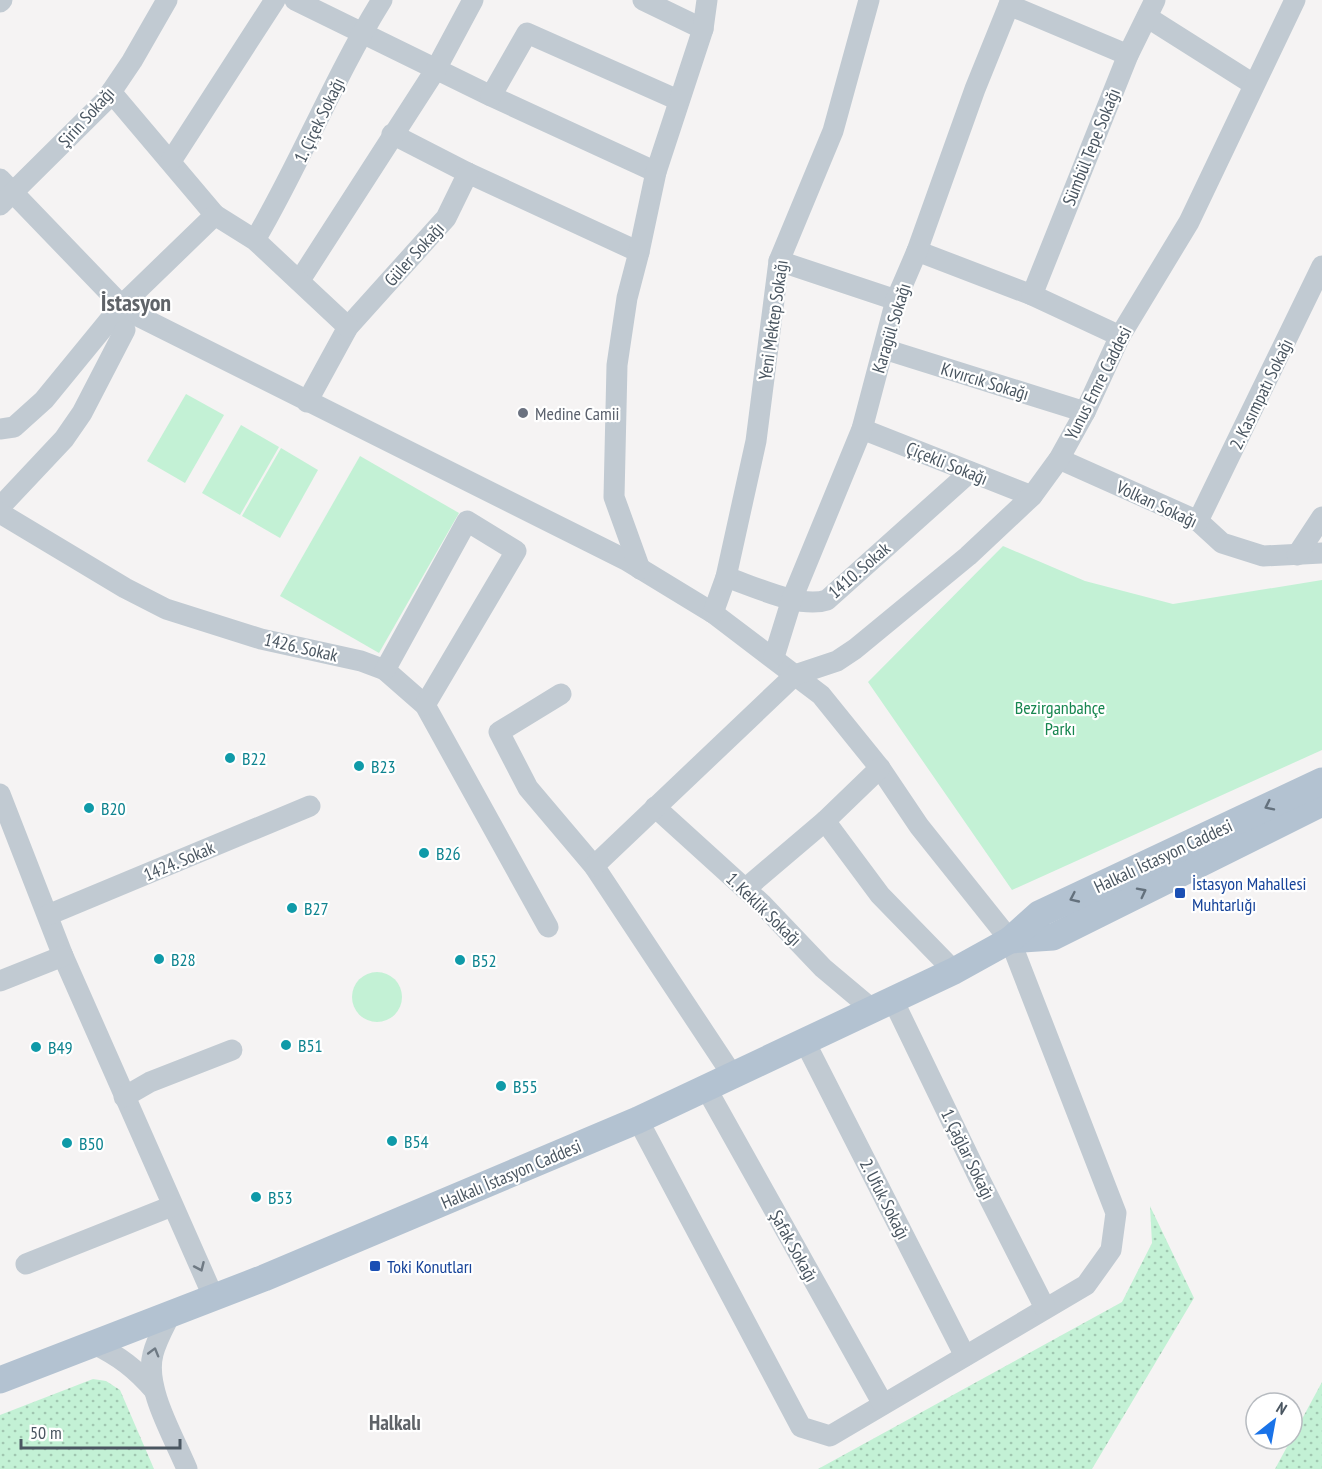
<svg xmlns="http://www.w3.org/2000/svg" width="1322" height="1469" font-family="'PT Sans Narrow',sans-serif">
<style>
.grass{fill:url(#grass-dots)}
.park{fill:#c3f1d5}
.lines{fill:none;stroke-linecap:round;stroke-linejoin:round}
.minor{stroke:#c1cad2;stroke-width:21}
.major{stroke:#b3c2d1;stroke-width:27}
.oneway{stroke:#64717d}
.oneway2{stroke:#6e7983}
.worship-dot{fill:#6b7280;stroke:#fff;stroke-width:2}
.culture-dot{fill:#0f9aa8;stroke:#fff;stroke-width:2}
.transit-dot{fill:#1a4fb4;stroke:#fff;stroke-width:2}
.labels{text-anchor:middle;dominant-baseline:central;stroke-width:4.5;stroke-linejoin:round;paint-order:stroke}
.street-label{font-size:18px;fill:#4a5661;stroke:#fff}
.worship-label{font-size:18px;fill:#5b616d;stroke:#fff;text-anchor:start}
.park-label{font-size:18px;fill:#17864f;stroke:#fff}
.culture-label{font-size:18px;fill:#0d838f;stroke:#fff;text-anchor:start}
.transit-label{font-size:18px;fill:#164399;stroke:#fff;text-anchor:start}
.quarter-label{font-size:21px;font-weight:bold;fill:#5f6368;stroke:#fff}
.district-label{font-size:24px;font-weight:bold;fill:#5f6368;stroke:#fff}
</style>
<defs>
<pattern id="grass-dots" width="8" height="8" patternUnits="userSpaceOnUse" patternTransform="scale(1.5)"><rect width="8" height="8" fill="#c3f1d5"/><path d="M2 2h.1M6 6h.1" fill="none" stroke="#a0c6b0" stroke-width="1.8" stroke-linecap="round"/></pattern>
</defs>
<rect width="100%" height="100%" fill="#f5f3f3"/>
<!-- grass -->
<g class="grass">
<path d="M1150,1206l44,92 -102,171h-274l304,-167 30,-59z"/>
<path d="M93,1379l13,2 14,9 34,79h-154v-54z"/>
<path d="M1322,1382v87h-47z"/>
</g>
<!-- park -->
<g class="park">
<path d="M186,394l38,21 -39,68 -38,-22z"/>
<path d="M241,425l38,22 -39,68 -38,-22z"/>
<path d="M281,448l37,22 -38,68 -38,-22z"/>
<path d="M360,456l99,57 -80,140 -99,-57z"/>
<path d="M1003,546l82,35 88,23 149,-24v170l-310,140 -144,-208z"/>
<circle cx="377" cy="997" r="25"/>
</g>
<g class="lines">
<!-- minor -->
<g class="minor">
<path d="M295,0l196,96 165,76"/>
<path d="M643,0l60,29"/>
<path d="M0,2l2,-2"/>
<path d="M1009,5l119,50"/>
<path d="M1147,17l106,67"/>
<path d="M111,92l104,123"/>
<path d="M491,96l36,-63 151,67"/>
<path d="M392,134l76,39 171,79"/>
<path d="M171,161l104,-161"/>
<path d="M0,179l126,131 500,250 87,53 108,82 59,73 39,58 91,114 106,273 -5,37 -25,35 -256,151 -29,-9 -163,-307"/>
<path d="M0,205l105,-104 27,-40 35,-61"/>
<path d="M255,240c46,-78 79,-163 127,-240"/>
<path d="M917,251l115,44 88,41"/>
<path d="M779,261l117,39"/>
<path d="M300,280l136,-211 37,-69"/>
<path d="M1032,295l96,-240 27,-55"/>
<path d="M884,349l201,63"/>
<path d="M307,402l41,-75 98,-109 22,-45"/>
<path d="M0,429l14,-2 30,-27 77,-94 94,-91 40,25 93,87"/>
<path d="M862,429l170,67"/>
<path d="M1059,459l139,62 24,22 41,13 59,-3"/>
<path d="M0,507l64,-68 18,-26 43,-83"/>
<path d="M0,513l125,75 41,21 95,30 100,22 24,9 40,35 123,222"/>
<path d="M1198,521l124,-255"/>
<path d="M1297,555l25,-38"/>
<path d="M640,569l-26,-72 3,-132 10,-67 12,-46 17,-80 47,-143 4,-29"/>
<path d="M726,577c27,9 74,32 101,23l143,-128"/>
<path d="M713,613l13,-36 30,-136 23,-180 54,-130 36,-131"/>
<path d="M774,657l18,-58 70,-170 34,-129 21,-49 58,-162 36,-89"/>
<path d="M385,670l82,-149 49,30 -91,154"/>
<path d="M561,694l-62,38 29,56 66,78 139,210"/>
<path d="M0,794l63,162 150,340"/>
<path d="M655,807l107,97 61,64 50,42"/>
<path d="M825,821l55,74 74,76"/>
<path d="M594,866l201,-191 42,-14 18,-12 113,-93 64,-60 27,-37 26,-47 35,-76 69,-114 106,-222"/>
<path d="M745,889l80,-68 55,-53"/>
<path d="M48,915l262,-109"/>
<path d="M0,981l63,-25"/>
<path d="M893,1000l86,178 66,130"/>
<path d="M805,1042l160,314"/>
<path d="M706,1088l177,316"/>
<path d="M124,1097l26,-15 82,-32"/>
<path d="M26,1264l146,-58"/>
<path d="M170,1315c-6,12 -14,26 -17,39 -9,34 21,83 34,115"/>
<path d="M94,1344c25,12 42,25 60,46"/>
</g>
<!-- major -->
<g class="major">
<path d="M1010,940l43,-3 269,-134"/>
<path d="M0,1380l264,-102 374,-158 316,-149 56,-31 29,-26 283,-133"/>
</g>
</g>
<!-- one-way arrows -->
<defs><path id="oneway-chevron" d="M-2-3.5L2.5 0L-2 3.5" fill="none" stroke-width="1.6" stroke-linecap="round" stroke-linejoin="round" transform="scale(1.5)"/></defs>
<g class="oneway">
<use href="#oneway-chevron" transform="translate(1269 806) rotate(154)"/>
<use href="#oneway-chevron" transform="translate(1142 892) rotate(-27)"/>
<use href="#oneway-chevron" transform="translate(1074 898) rotate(155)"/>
</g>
<g class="oneway2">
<use href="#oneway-chevron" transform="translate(200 1267) rotate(66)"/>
<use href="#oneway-chevron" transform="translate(154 1352) rotate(-74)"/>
</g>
<!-- markers -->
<circle class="worship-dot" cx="523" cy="413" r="6"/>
<g class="culture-dot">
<circle cx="230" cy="758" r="6"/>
<circle cx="359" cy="766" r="6"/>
<circle cx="89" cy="808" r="6"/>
<circle cx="424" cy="853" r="6"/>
<circle cx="292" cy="908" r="6"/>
<circle cx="159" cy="959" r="6"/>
<circle cx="460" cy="960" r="6"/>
<circle cx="286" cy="1045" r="6"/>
<circle cx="36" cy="1047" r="6"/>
<circle cx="501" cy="1086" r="6"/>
<circle cx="392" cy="1141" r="6"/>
<circle cx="67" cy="1143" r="6"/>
<circle cx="256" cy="1197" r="6"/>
</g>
<g class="transit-dot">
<rect x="1174" y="887" width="12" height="12" rx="3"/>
<rect x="369" y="1260" width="12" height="12" rx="3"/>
</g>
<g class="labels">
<!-- street labels -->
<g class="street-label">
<text transform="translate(86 117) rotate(-48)">Şirin Sokağı</text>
<text transform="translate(319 120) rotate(-64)">1. Çiçek Sokağı</text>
<text transform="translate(1091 147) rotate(-68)">Sümbül Tepe Sokağı</text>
<text transform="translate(414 254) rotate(-48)">Güler Sokağı</text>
<text transform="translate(773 320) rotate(-82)">Yeni Mektep Sokağı</text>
<text transform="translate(891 328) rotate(-73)">Karagül Sokağı</text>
<text transform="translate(985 381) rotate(17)">Kıvırcık Sokağı</text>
<text transform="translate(1098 383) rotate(-63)">Yunus Emre Caddesi</text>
<text transform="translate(1261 394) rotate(-64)">2. Kasımpatı Sokağı</text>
<text transform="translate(947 463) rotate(22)">Çiçekli Sokağı</text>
<text transform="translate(1157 504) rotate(25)">Volkan Sokağı</text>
<text transform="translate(859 570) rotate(-41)">1410. Sokak</text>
<text transform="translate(301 647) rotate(13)">1426. Sokak</text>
<text transform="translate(1163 856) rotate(-25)">Halkalı İstasyon Caddesi</text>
<text transform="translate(179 861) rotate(-23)">1424. Sokak</text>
<text transform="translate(764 909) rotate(44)">1. Keklik Sokağı</text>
<text transform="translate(968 1154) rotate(64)">1. Çağlar Sokağı</text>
<text transform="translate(511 1174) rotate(-23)">Halkalı İstasyon Caddesi</text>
<text transform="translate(885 1199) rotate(63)">2. Ufuk Sokağı</text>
<text transform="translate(794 1246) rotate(61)">Şafak Sokağı</text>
</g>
<!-- worship labels -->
<g class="worship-label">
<text x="535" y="413">Medine Camii</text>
</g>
<!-- park labels -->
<g class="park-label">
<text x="1060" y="707">Bezirganbahçe<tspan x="1060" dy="21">Parkı</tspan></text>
</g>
<!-- culture labels -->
<g class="culture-label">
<text x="242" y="758">B22</text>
<text x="371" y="766">B23</text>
<text x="101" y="808">B20</text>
<text x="436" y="853">B26</text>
<text x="304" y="908">B27</text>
<text x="171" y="959">B28</text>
<text x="472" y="960">B52</text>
<text x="298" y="1045">B51</text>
<text x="48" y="1047">B49</text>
<text x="513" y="1086">B55</text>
<text x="404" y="1141">B54</text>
<text x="79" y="1143">B50</text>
<text x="268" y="1197">B53</text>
</g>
<!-- transit labels -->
<g class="transit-label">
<text x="1192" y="883">İstasyon Mahallesi<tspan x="1192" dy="21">Muhtarlığı</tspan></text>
<text x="387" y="1266">Toki Konutları</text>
</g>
<!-- quarter labels -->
<g class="quarter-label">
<text x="395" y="1422">Halkalı</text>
</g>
<!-- district labels -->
<g class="district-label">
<text x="136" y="302">İstasyon</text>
</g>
</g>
<!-- north arrow -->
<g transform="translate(1274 1421) rotate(31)"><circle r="28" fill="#ffffff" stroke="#b7bbc0" stroke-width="1.5"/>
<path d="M0-4.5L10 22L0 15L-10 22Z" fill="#1a73e8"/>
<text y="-9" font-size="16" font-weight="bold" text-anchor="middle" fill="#4a5661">N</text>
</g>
<!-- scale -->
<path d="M21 1439v9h159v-9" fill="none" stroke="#4a5661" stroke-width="3"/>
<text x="30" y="1439" font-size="18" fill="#4a5661" stroke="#ffffff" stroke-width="4.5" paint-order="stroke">50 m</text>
</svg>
